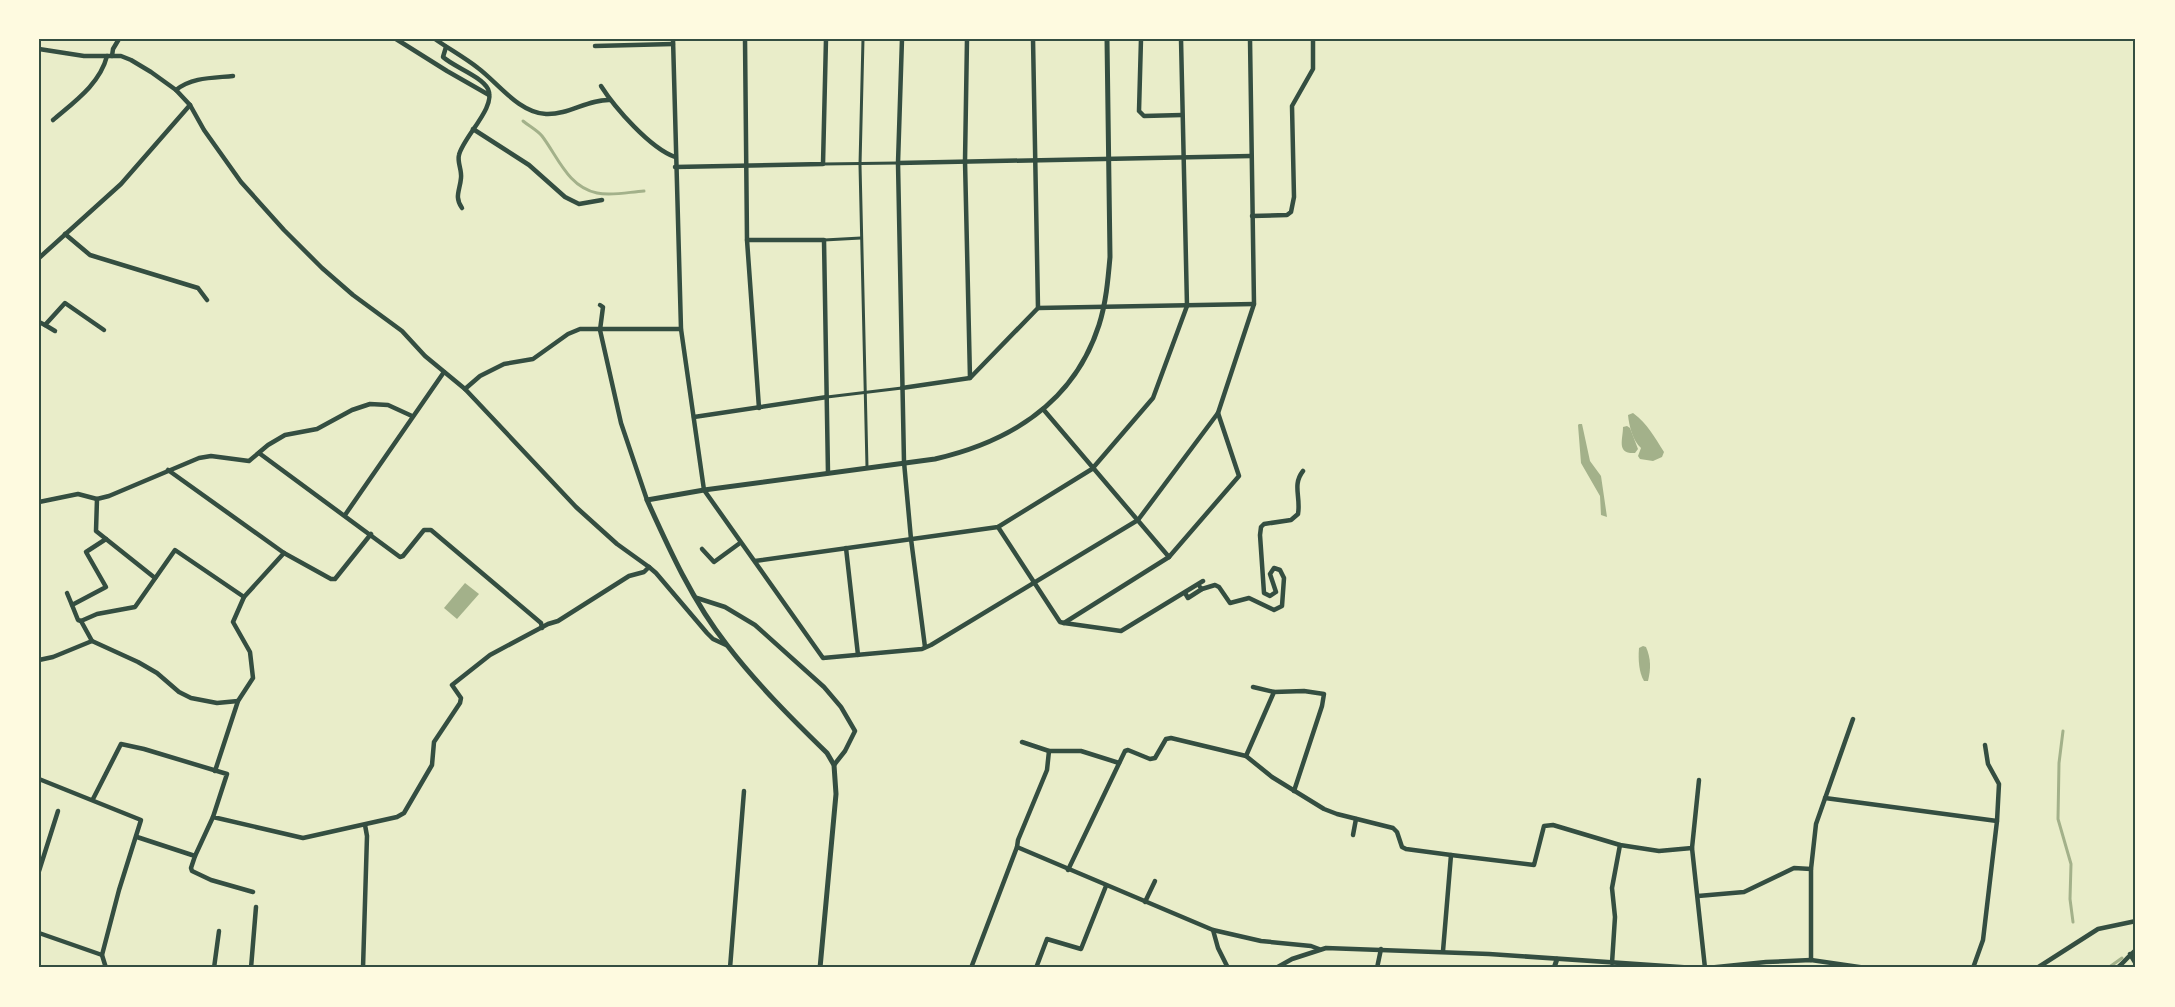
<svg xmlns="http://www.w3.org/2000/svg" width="2175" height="1007" font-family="Commissioner,sans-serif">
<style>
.water{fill:#a3b18a}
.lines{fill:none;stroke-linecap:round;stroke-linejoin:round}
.stream{stroke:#a3b18a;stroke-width:3}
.pedestrian{stroke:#344e41;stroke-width:3}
.minor{stroke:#344e41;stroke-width:4.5}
.tertiary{stroke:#344e41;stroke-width:5}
.neatline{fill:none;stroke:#344e41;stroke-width:2}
</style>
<rect width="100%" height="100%" fill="#e9edc9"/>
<!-- water -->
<g class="water">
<path d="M1633,413c15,11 22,25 31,39l-2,5 -9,4 -13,-2 -2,-3 3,-8c-8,-7 -12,-22 -13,-33z"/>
<path d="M1579,424h3l8,37 11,15 6,41 -6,-2 -1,-19 -19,-33 -3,-38z"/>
<path d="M1627,426l3,2 8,21 -3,4c-19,1 -12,-13 -12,-26z"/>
<path d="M465,583l14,11 -22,25 -13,-11z"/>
<path d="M1643,646l3,1c5,12 5,21 2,34h-4c-5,-8 -6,-22 -5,-33z"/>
</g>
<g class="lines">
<!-- stream -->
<g class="stream">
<path d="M523,121c6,5 14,9 19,15 16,21 26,51 55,57 15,3 32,-1 47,-2"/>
<path d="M2063,731l-4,32 -1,56 13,45 -1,35 3,23"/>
<path d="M2108,968l14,-10"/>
</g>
<!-- pedestrian -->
<g class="pedestrian">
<path d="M863,39l-3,126 7,302"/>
<path d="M823,164l75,-1"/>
<path d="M824,240l37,-2"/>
<path d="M827,397l75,-9"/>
</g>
<!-- minor -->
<g class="minor">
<path d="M396,39l51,32 42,24"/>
<path d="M435,39c14,10 29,18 43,29 20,15 41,45 68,46 23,1 42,-15 64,-14"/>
<path d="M673,39l8,290 23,161 119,168 99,-9 9,-4 207,-125 80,-107 36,-109 -4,-265"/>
<path d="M745,39l2,201 12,168"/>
<path d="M902,39l-4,124 6,299 7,77 14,108"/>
<path d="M967,39l-2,122 5,217"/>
<path d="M1141,39l-2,72 5,5 38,-1"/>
<path d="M595,46l78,-2"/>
<path d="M446,47l-3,10c11,10 38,19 45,32 9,18 -25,48 -29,66 -2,7 3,15 2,23 -1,12 -7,19 1,30"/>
<path d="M39,49l45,7h37l10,4 20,12 25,18 14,15 14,25 37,52 43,48 38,38 31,27 49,36 23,25 40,33 111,118 41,37 32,23 -5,5 -15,4 -71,45 -10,3 -58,31 -38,30 9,13 -1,5 -26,39 -2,23 -28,48 -7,4 -94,21 -90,-21 14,-43 -83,-25 -23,-5 -28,55"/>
<path d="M112,56l1,-7 6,-10"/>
<path d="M601,86c14,22 49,62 74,71"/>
<path d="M176,90c16,-13 37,-12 57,-14"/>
<path d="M53,120c21,-18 47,-36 54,-64"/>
<path d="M473,129l56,36 36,32 14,7 23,-4"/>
<path d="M898,163l353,-7"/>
<path d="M675,167l148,-3 3,-125"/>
<path d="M1252,216l35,-1 4,-3 3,-15 -2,-91 21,-37v-30"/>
<path d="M65,234l25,21 108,33 9,12"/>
<path d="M747,240h77l4,233"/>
<path d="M39,258l82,-74 69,-79"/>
<path d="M600,305l3,2 -3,23 21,93 26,77"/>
<path d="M1038,308l216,-4"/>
<path d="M39,322l6,3 20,-22 39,27"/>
<path d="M45,325l10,6"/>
<path d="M902,388l68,-10 68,-70 -5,-269"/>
<path d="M465,389l15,-13 24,-12 29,-5 35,-25 12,-5h101"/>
<path d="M1043,409l126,148"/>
<path d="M694,417l133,-20"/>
<path d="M259,453l141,104 3,-1 21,-26h7l110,93 1,5"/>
<path d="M168,470l116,83 47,26h4l36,-45"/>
<path d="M39,502l39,-8 19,5"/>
<path d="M345,515l99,-143"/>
<path d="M998,527l62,95 4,1 57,8 82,-50"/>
<path d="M846,548l12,107"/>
<path d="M702,549l12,13 26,-19"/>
<path d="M755,561l243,-34 94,-58 61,-71 34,-92 -6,-267"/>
<path d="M649,567l7,6 51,60 6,6 13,6"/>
<path d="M155,578l-59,-47 1,-32 12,-3 90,-38 12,-2 38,5 19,-16 17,-10 32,-6 35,-19 18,-6 18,1 24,11"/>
<path d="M1202,589l13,-4 4,2 11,16 19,-5 25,12 8,-4 2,-28 -4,-8 -6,-2 -4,6 6,18 -6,4 -6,-3 -4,-58 1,-8 3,-3 27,-4 7,-6c3,-17 -6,-29 5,-43"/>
<path d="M67,593l5,12"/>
<path d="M1185,593l3,5 14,-9 -2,-2"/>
<path d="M697,598l28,9 30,18 69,62 17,20 14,24 -10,20 -11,14"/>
<path d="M81,621l-3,-1 -6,-15 34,-18 -20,-35 20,-13"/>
<path d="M1064,623l105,-66 70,-81 -21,-63"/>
<path d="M39,660l14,-3 39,-16"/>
<path d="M1253,687l21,5"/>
<path d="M238,701l-21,2 -26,-5 -12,-6 -22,-19 -19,-11 -46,-21 -11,-20 16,-7 38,-7 40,-57 69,47"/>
<path d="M1022,742l27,9h32l38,12"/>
<path d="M1246,756l28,-64 30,-1 20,3 -2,12 -28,85"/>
<path d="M215,771l23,-70 15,-23 -3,-26 -17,-30 11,-25 40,-44"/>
<path d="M39,779l102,41 -22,70 -17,65 4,13"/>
<path d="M1699,780l-7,68 13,120"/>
<path d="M1825,798l172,23"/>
<path d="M1353,835l3,-16"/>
<path d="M137,837l58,19 -4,12 1,3 19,9 42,12"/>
<path d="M1017,847l1,-7 29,-70 2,-19"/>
<path d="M1451,855l83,10 10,-39 9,-1 67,20 39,6 33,-3"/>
<path d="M195,856l18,-39"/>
<path d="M1068,870l57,-119 3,-1 22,9 5,-1 11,-19 5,-1 75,18 26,21 52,32 13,5 56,14 4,4 5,15 4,2 45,6 -8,96"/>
<path d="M39,871l19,-60"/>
<path d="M1698,896l46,-4 50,-24 17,1"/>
<path d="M1145,902l10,-21"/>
<path d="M1213,930l48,11 50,5 8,3"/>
<path d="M39,933l63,22"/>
<path d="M2130,954l6,10"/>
<path d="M1811,960v-91l5,-45 37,-105"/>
<path d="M1612,963l3,-46 -3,-29 8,-43"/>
<path d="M214,968l5,-37"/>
<path d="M251,968l5,-61"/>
<path d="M363,968l4,-132 -2,-11"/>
<path d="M730,968l14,-177"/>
<path d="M971,968l46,-121 196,83 5,18 10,20"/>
<path d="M1036,968l11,-29 34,10 25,-63"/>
<path d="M1276,968l16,-9 34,-11 163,6 206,14"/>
<path d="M1377,968l4,-19"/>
<path d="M1707,968l59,-6 45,-2 55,8"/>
<path d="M1973,968l10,-28 14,-119 2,-37 -11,-20 -3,-19"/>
<path d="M2037,968l61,-39 38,-8"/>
<path d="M2117,968c8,-6 13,-14 19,-18"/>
</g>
<!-- tertiary -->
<g class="tertiary">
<path d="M820,968l16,-174 -2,-29 -7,-12c-35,-34 -70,-69 -100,-108 -34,-43 -58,-96 -80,-145l57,-10 231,-31c74,-17 139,-56 164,-134 7,-22 9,-45 11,-68l-3,-218"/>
<path d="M1554,968l3,-9"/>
</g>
</g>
<!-- border -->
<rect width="2175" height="1007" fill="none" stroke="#fefae0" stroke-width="81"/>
<rect x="40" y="40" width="2094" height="926" class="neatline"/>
</svg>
